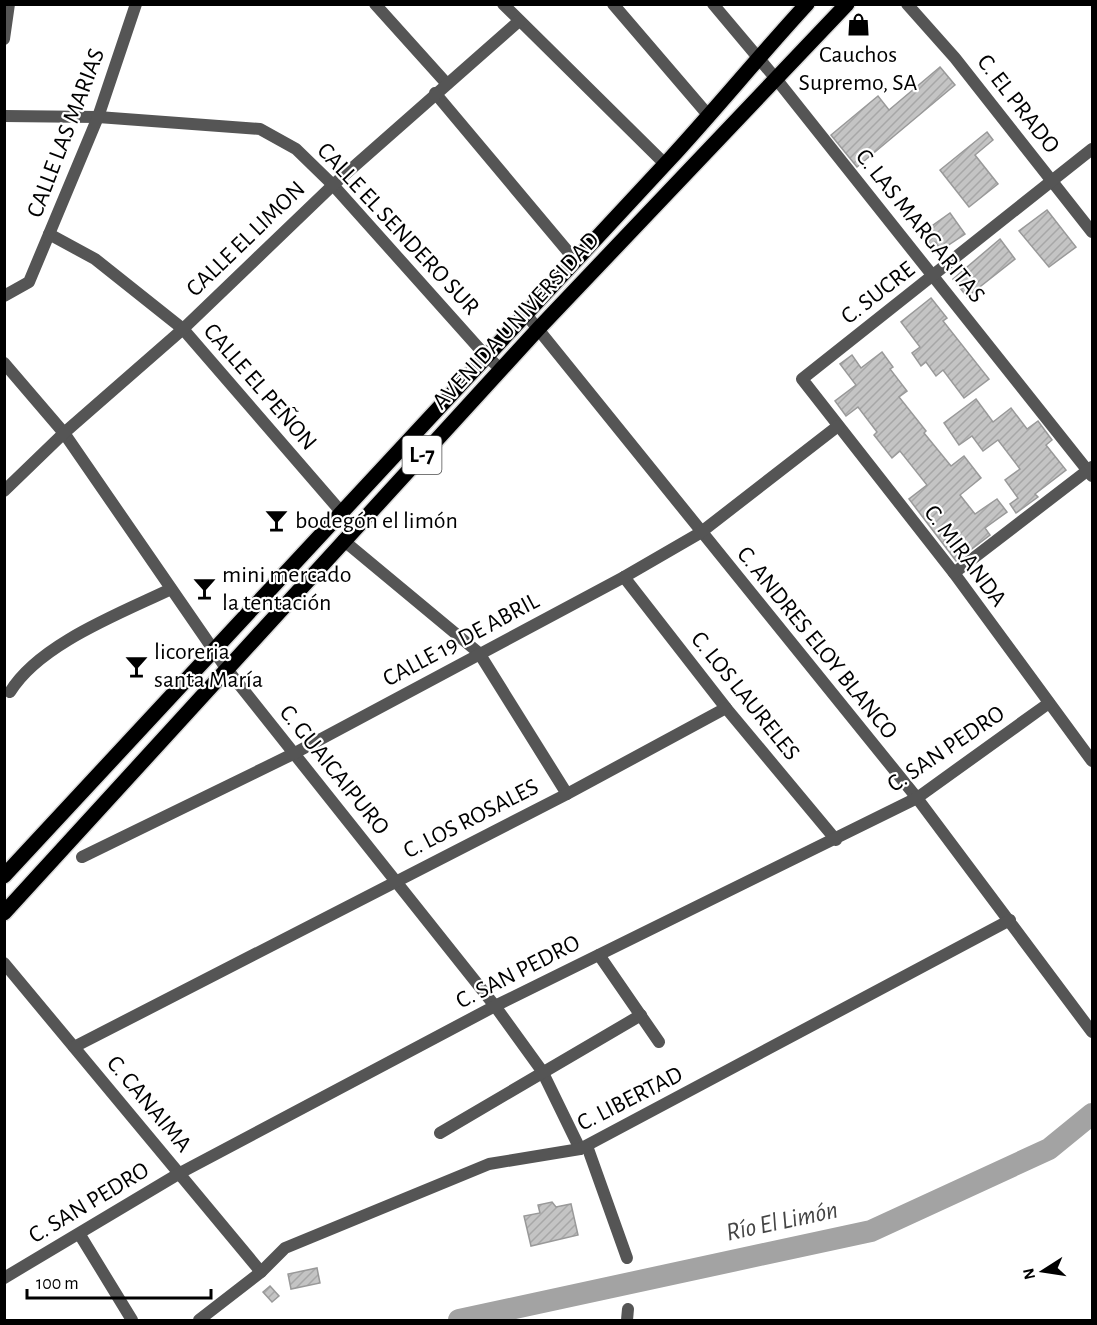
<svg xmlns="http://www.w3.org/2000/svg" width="1097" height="1325" font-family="'Alegreya Sans',sans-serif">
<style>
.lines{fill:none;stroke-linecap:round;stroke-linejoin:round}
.river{stroke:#a3a3a3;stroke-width:22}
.building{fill:url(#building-hatch);stroke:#999;stroke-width:1.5}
.primary-casing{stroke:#dbdbdb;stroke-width:18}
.street{stroke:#555;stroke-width:12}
.primary{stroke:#000;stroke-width:15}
.labels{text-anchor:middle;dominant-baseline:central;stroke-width:4.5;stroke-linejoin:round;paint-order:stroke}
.shield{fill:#fff;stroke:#4c4c4c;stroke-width:1.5}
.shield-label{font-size:22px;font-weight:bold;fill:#000}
.poi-label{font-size:24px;fill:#000;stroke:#fff;text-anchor:start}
.street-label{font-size:24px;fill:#000;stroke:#fff}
.water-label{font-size:26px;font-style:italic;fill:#444;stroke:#fff}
</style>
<defs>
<pattern id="building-hatch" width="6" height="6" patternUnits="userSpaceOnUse" patternTransform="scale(1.5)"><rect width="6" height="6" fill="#c4c4c4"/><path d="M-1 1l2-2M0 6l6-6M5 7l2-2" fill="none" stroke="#a7a7a7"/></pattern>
</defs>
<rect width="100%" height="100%" fill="#fff"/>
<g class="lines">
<!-- river -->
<path class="river" d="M459,1320l412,-89 178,-82 43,-35"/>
</g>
<!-- building -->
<g class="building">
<path d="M940,67l15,18 -98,82 -26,-32 47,-39 11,14z"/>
<path d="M987,132l6,8 -18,15 23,29 -29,23 -29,-37z"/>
<path d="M1047,210l29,37 -27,20 -30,-36z"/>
<path d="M950,213l15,21 -24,16 -6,-8 -4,3 -9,-12z"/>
<path d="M1000,239l15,20 -48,38 -14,-18z"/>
<path d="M931,298l16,20 -4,3 46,58 -25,19 -21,-28 -7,6 -10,-14 -5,4 -9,-13 8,-6 -19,-25z"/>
<path d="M882,352l11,15 -3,2 17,22 -8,6 27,34 -2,2 27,33 13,-10 17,22 -21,17 15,19 22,-15 10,13 -22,16 5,7 -34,26 -47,-62 18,-14 -27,-34 -8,7 -18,-23 3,-3 -19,-25 -12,9 -11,-15 21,-16 -16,-21 12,-9 9,13z"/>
<path d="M976,399l17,23 18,-14 16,21 11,-8 14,19 -6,5 20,25 -31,24 3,3 -22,16 -6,-9 8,-6 -13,-18 15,-11 -22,-29 -15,11 -11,-15 -13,9 -15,-22z"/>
<path d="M552,1202l4,5 15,-3 7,31 -47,11 -7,-30 16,-3 -2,-8z"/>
<path d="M317,1268l3,15 -29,6 -3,-15z"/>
<path d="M270,1286l9,10 -7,6 -9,-10z"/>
</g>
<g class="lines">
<defs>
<g id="primary">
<path d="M4,876c221,-239 444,-477 665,-716 47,-51 91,-105 138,-156"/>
<path d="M4,913l535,-585 308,-324"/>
</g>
</defs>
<!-- primary casing -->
<use href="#primary" class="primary-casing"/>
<!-- street -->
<g class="street">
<path d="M375,4l72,80"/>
<path d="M503,4l162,160"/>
<path d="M613,4l96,112"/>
<path d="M713,4l64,76 315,396"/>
<path d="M907,4l48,54 137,174"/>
<path d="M4,39l5,-35"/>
<path d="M435,93l140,167"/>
<path d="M4,116l94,1 162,12 36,20 37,36 152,170 16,14"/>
<path d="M1092,149l-290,230 152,194 138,188"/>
<path d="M49,234l46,25 88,70 160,185"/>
<path d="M4,296l25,-14 69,-165 38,-113"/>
<path d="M525,313l392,485 175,234"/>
<path d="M4,363l60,70 162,235 269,338 47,65 38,78"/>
<path d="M4,491l60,-58 119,-104 150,-144 186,-164"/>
<path d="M343,540l136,113 88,141"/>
<path d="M954,573l138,-106"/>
<path d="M624,577l102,131 110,132"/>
<path d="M10,692c29,-48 111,-79 161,-103"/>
<path d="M82,857l211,-103 331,-177 76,-44 138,-107"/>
<path d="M599,955l60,87"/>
<path d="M4,963l257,309"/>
<path d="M74,1047l493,-253 159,-86"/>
<path d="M440,1133l201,-118"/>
<path d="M587,1146l40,112"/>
<path d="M80,1235l52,85"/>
<path d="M4,1278l176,-105 315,-167 422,-208 132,-95"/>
<path d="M199,1320l62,-48 24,-24 204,-84 91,-15 430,-229"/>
<path d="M627,1320l1,-11"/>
</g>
<!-- primary -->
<use href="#primary" class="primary"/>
</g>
<!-- icons -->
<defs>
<symbol id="shop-bare" viewBox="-9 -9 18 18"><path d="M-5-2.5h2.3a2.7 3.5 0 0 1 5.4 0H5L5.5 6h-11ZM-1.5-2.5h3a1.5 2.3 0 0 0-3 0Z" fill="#000" stroke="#fff" stroke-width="2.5" paint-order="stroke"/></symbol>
<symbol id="bar-bare" viewBox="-9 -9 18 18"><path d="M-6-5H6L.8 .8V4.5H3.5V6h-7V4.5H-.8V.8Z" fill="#000" stroke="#fff" stroke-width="2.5" paint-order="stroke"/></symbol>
</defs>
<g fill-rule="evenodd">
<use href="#shop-bare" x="842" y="8" width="33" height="33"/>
<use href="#bar-bare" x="260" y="504" width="33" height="33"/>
<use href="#bar-bare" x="188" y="572" width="33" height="33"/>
<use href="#bar-bare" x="120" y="650" width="33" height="33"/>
</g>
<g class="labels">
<!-- shield labels -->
<rect class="shield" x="402.5" y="436" width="39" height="38" rx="4.5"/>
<g class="shield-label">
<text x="422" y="455">L-7</text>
</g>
<!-- poi labels -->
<g class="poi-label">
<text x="858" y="55" text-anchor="middle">Cauchos<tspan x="858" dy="28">Supremo, SA</tspan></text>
<text x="295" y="521">bodegón el limón</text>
<text x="222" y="575">mini mercado<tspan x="222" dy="28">la tentación</tspan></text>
<text x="154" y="652">licoreria<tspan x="154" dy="28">santa María</tspan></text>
</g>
<!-- street labels -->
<g class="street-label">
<text transform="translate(1018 104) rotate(52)">C. EL PRADO</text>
<text transform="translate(66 133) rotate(-69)">CALLE LAS MARIAS</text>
<text transform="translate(920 226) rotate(51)">C. LAS MARGARITAS</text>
<text transform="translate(398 229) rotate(47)">CALLE EL SENDERO SUR</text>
<text transform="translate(246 239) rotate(-44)">CALLE EL LIMON</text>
<text transform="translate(878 293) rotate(-38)">C. SUCRE</text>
<text transform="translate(516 321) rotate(-47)">AVENIDA UNIVERSIDAD</text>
<text transform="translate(260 387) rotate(49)">CALLE EL PEÑON</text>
<text transform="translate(965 556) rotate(53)">C. MIRANDA</text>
<text transform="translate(461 640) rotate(-28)">CALLE 19 DE ABRIL</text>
<text transform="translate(817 643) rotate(51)">C. ANDRES ELOY BLANCO</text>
<text transform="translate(745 696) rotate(51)">C. LOS LAURELES</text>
<text transform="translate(946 749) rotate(-34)">C. SAN PEDRO</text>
<text transform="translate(334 770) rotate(51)">C. GUAICAIPURO</text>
<text transform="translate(471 819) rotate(-27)">C. LOS ROSALES</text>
<text transform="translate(518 972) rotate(-27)">C. SAN PEDRO</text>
<text transform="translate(630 1099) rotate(-27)">C. LIBERTAD</text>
<text transform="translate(149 1104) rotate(50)">C. CANAIMA</text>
<text transform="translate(89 1203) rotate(-31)">C. SAN PEDRO</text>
</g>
<!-- water labels -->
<g class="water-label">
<text transform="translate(782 1221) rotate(-12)">Río El Limón</text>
</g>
</g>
<!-- border -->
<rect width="1097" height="1325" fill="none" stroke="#000000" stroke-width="12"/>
<!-- north arrow -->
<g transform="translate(1043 1271) rotate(258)" stroke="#ffffff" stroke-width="4.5" paint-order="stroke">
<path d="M0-4.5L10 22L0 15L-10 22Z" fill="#000000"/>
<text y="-9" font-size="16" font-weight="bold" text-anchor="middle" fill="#000000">N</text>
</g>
<!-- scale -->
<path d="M27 1289v9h184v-9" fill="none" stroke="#000000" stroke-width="3"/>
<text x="36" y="1289" font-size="18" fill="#000000" stroke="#ffffff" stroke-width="4.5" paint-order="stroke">100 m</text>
</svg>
